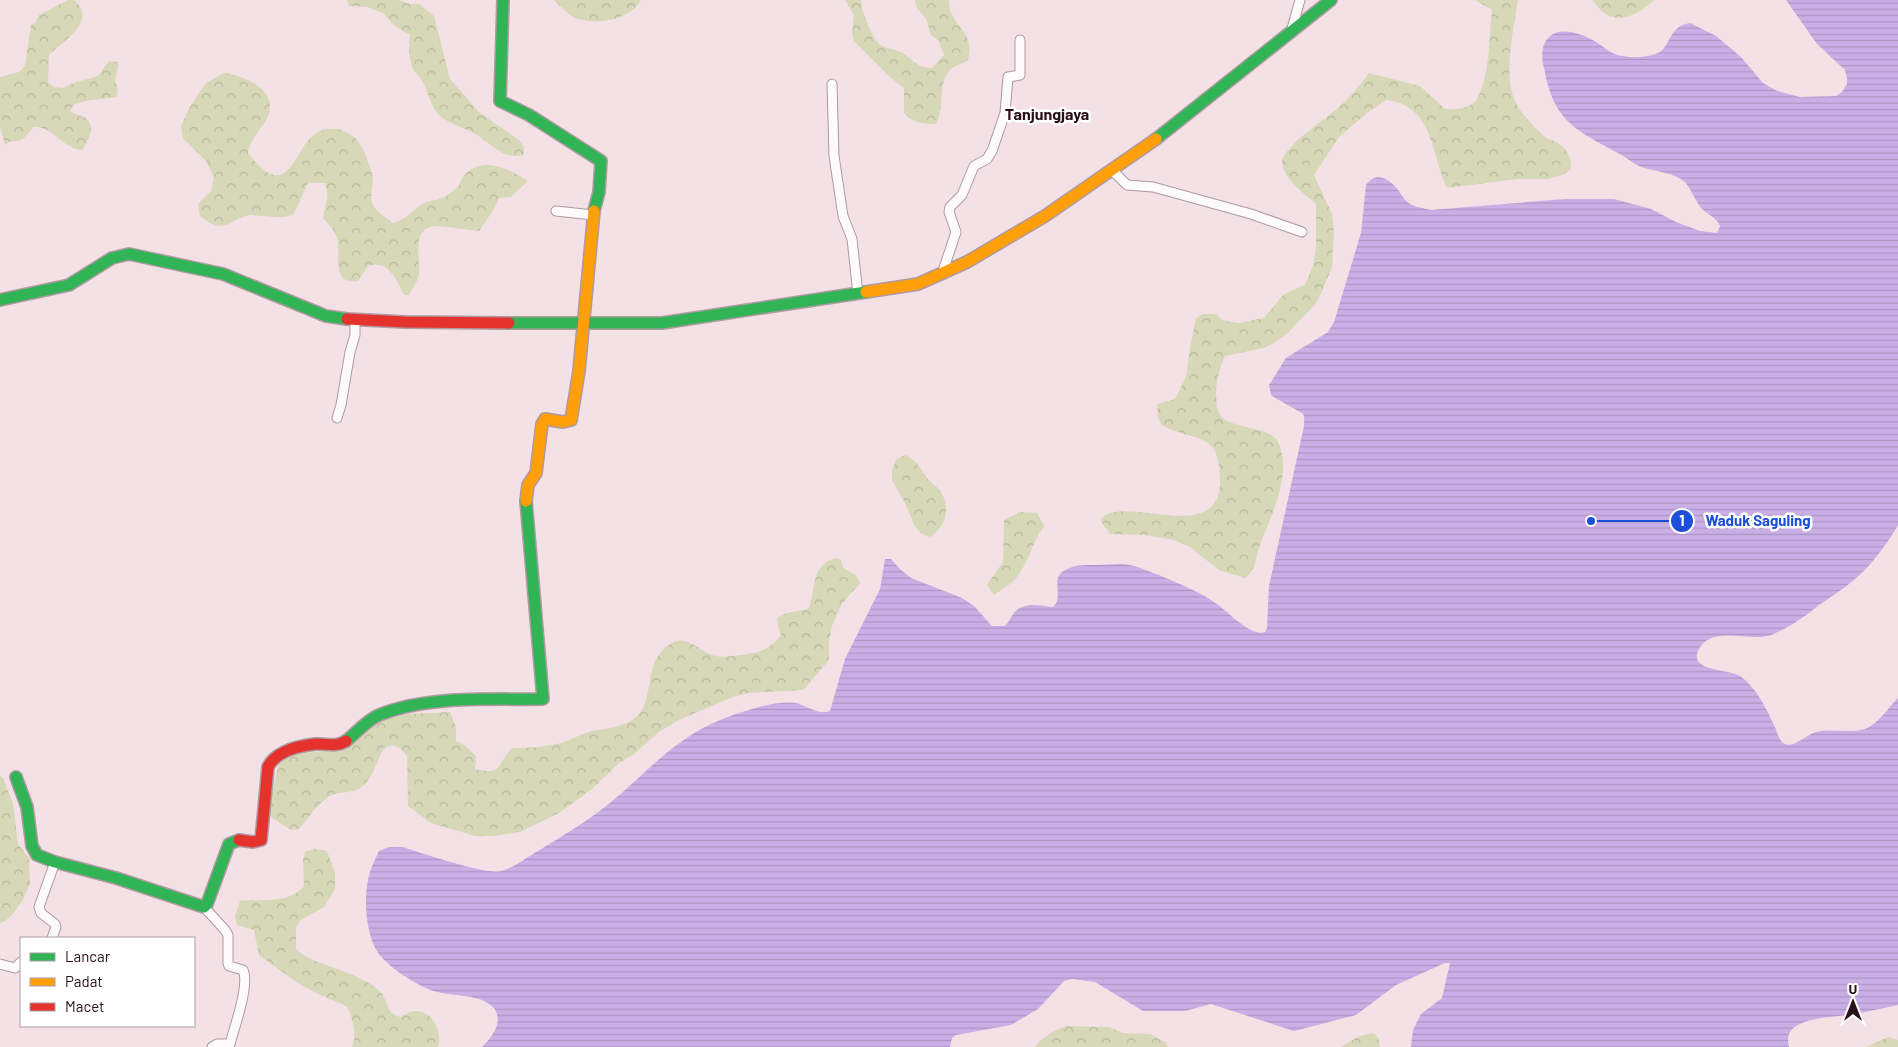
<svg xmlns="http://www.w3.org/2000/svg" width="1898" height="1047" font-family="Barlow,sans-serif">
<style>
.forest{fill:url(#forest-crowns)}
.water{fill:url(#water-rules)}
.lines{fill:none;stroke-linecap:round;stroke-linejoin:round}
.street-casing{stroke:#ae9aa0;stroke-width:11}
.fast-casing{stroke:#ae9aa0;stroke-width:14}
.slow-casing{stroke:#ae9aa0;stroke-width:14}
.jam-casing{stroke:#ae9aa0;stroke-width:14}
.street{stroke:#fdfafb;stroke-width:9}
.fast{stroke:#30b455;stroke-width:11}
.slow{stroke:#ff9f0a;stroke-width:11}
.jam{stroke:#e5322d;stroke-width:11}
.labels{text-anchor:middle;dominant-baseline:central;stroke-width:5;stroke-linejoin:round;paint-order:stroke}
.quarter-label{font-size:16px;font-weight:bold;fill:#290f17;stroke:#fff}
.leader{fill:none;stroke:#1d4ed8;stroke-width:2}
.callout-dot{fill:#1d4ed8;stroke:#fff;stroke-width:2}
.mark-label{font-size:15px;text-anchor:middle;font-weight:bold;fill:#fff}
.callout-label{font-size:15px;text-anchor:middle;font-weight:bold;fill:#1d4ed8;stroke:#fff;stroke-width:5;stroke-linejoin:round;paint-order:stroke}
</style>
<defs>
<pattern id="forest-crowns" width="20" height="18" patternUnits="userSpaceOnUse" patternTransform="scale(1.25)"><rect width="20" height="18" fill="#d6d8b8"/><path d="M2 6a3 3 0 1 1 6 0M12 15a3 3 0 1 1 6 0" fill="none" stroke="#b8b89d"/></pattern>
<pattern id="water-rules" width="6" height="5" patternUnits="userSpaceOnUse" patternTransform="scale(1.25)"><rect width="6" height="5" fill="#c9afe5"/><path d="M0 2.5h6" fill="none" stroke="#ad95c4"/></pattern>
</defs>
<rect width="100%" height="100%" fill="#f3e1e6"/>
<!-- forest -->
<g class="forest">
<path d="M68,0h6c25,21 -11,41 -25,55l-1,27 6,5 9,1 7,-4 28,-8 11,-15 10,1 -4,19 3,7 -1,9 -26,3 -17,4 -4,7c5,4 10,4 15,7 12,7 3,24 -3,32 -19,-1 -29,-24 -48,-23l-12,13 -13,2 -4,3 -5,-19v-49l19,-5 6,-6 6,-41 4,-2 4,-8z"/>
<path d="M347,0h52l11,4h9l15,12 16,63 30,34 39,27 5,7v8c-18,5 -30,-8 -44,-18 -12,-9 -29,-11 -41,-22 -8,-8 -10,-20 -15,-31 -2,-5 -8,-10 -11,-15 -5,-12 -4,-23 -3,-34l-15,-9 -12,-13 -16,-6 -18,-1z"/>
<path d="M554,0h87c-11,20 -42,25 -63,19 -9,-3 -17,-12 -24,-19z"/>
<path d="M845,0h16c0,10 12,42 21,46 6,3 13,3 19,6 11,7 16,16 31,16l12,-13 -6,-15 -7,-5 -5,-16 -10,-13 -1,-6h34c0,28 28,30 19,60 -5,3 -14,6 -18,10 -13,14 -5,38 -14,54 -13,0 -23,-1 -32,-11v-25l-14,-11 -36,-36 -2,-8 2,-18z"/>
<path d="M1475,0h43c-4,26 -13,67 -6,93 4,16 20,32 32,43 3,3 6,3 10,5 11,5 18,15 17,27l-6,6 -18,5h-29l-71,9c-16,-33 -13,-83 -61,-88l-19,13 -28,24 -25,38 18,39 2,18 -2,36 -15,34 -30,32 -15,10 -8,4 -39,8c-6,13 -9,25 -9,40 1,4 0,8 1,12 5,24 51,15 61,34 15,31 -7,74 -18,103 -5,13 -3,24 -15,33l-26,-8 -29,-23 -16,-7 -28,-5 -36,-1 -10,-14c21,-29 120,29 120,-39 0,-52 -23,-37 -58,-56l-4,-7 -1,-14 18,-5 11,-22 4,-29 6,-30 8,-4h12l6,6 9,2 8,1 25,-5 20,-24 21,-9 8,-19 3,-18v-44c-12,-11 -31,-23 -34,-41 -3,-13 46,-46 56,-55 12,-11 22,-22 31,-35l51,13 25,23c10,1 25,0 32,-10 13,-22 12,-64 15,-89z"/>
<path d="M1592,0h62c-12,12 -35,26 -51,12 -4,-3 -7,-8 -11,-12z"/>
<path d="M224,73c19,2 55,17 44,43 -6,14 -18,21 -20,38 6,5 12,14 19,18 22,14 32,-23 43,-34 15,-13 30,-12 45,0 7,5 17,32 18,41 0,8 -4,19 0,26 3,7 14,12 19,18 13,-2 18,-11 29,-18 7,-6 17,-3 25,-9 4,-3 11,-8 14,-12 1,-3 1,-5 3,-7 18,-23 46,-8 65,4l-17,16 -12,1 -5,11 -15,22c-12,-1 -32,-5 -43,-5 -28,2 -13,37 -18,52 -2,6 -7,12 -9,17h-5c-7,-14 -15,-36 -36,-29l-10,15c-29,4 -16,-29 -21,-43 -2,-8 -9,-14 -14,-20 2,-17 7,-17 2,-35h-17c-3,5 -12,29 -15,31 -8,6 -33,1 -43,1 -11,1 -18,10 -29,11 -8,0 -15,-5 -21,-10l-2,-12 13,-13 3,-13 -8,-17 -23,-23 -2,-12 10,-21 15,-22z"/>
<path d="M905,455c12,5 15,13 22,23 4,5 10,8 14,14 10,17 5,35 -11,45l-9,-4 -6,-6 -10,-24 -13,-23v-9l4,-11z"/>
<path d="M1020,512l17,1 7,13c-12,16 -15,37 -28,52 -6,7 -15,12 -22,17l-7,-10 16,-23 1,-42z"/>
<path d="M837,558l4,2 2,8 13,7 4,8 -19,22 -9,21 -3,15v19l-24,28 -3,2 -54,3 -15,4 -52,22 -21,12 -26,23 -15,9 -27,26 -33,24 -39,19 -27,4h-18l-44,-13 -23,-17 -1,-50 -7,-8 -8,-3 -9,4c-5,11 -10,26 -18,35 -9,11 -26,6 -37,13 -11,8 -20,21 -29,32l-8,1 -19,-12 -4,-7 10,-44 5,-8 11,-5 42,-4 42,-29 31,-7 41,-2 6,15v14l8,4 12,11 -1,13c28,7 21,-4 37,-21 15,0 31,-1 45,-4 11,-2 22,-9 32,-12 18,-4 45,-5 54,-24 11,-23 2,-51 31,-66 14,-7 28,12 42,14 7,2 37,-2 45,-5 8,-3 15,-10 20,-16l-3,-9 -1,-8c11,-8 21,-5 32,-10 8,-22 1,-44 28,-50z"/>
<path d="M0,776l3,2 10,26 5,40 11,14 1,26 -8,17 -10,14 -7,6 -5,2z"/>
<path d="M314,849l13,2 8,21v17l-11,18 -23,13 -5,7v22c11,13 52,21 71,33 6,4 14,8 17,15 6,12 1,14 16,20 4,-2 10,-6 15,-6 18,-1 28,22 23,36h-86c5,-13 1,-29 -5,-41l-27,-11 -24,-13 -37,-27 -5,-25 -17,-5 -2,-9 5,-15c21,-2 50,3 64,-15l-1,-26 2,-8z"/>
<path d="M1066,1026l43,1 14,6 27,1 15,8 3,5h-133c6,-9 20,-17 31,-21z"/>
<path d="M1372,1033c7,2 7,7 8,14h-39l17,-10z"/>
<path d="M1888,1037l10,3v7h-32z"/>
</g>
<!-- water -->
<path class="water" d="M1786,0h112v525c-10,17 -26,40 -42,53 -11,10 -24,18 -37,27 -15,12 -30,23 -48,30 -22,8 -60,-12 -73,16 -9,21 32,18 42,25 16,11 26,32 34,49 3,6 4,13 8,17 10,9 23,-7 34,-10 15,-4 33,2 49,-3 13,-5 23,-21 33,-31v307c-14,3 -28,6 -42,9 -17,3 -55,2 -66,18 -3,5 -2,10 -1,15h-378l2,-17 8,-16 21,-16 8,-35h-5l-49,22 -40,30 -62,16 -83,-27 -26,7h-42l-48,-29 -23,-3 -8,2 -26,28 -27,16 -55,10 -4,3 -2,9h-468c14,-13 26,-35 2,-46 -13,-7 -41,-5 -56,-12 -16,-7 -43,-24 -51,-38 -12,-20 -14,-57 -7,-79 2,-7 6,-14 9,-21l10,-4h14c18,6 83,28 98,24 13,-3 26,-14 37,-20 21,-13 43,-26 63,-41 37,-28 67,-66 110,-86 21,-9 60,-24 84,-21 12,2 23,13 35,8l15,-52 35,-70 5,-30h6l9,10 11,9 51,20 12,8 18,20h13c4,-4 6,-9 9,-13 11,-12 25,-7 39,-6 11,-10 -2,-26 9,-35 11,-8 24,-7 37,-7 10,0 21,-2 31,0 10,2 20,7 29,10 20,9 40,16 58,29 11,8 34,33 48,28l2,-4 2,-42 35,-160c0,-4 1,-9 -1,-12 -2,-2 -27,-15 -32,-19l-2,-10 17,-27 42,-26 6,-10 27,-89 5,-48c10,-14 23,-7 32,5 3,3 4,7 7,10 7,7 18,8 26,10l134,-11h49l37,10 25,13 24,9 17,2 3,-7c-3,-8 -13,-12 -19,-18 -6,-8 -10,-19 -16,-26 -11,-10 -30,-10 -43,-15 -9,-3 -17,-11 -26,-15 -43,-23 -63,-33 -72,-84 -3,-12 -3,-27 9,-34 13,-7 35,2 46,10 5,3 10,8 16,10 11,4 26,4 37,1 21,-4 13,-28 38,-32l26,13 25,21 22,26 14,8 23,6 36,-1 6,-4 5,-8v-6l-2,-8 -28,-26z"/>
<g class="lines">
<defs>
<g id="street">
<path d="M1291,32l9,-32"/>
<path d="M832,84l2,72 9,60 9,23 6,55"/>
<path d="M1113,171l14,14 26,2 98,27 51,18"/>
<path d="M556,211l37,4"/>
<path d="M942,274l14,-42 -7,-20 1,-5 12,-12 12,-29 13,-7 5,-8 13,-38 3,-36 12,-2v-35"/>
<path d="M337,418l4,-13 9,-53 5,-17v-16"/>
<path d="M204,907l21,23 3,5v28l1,3 14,4c7,15 -9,58 -13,74h-13l-5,3"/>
<path d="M52,938l4,-11 -1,-3 -14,-11 -2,-6 16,-45"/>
<path d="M0,964l15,4 6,-6"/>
</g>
<g id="fast">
<path d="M503,0l-3,101 29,14 72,46 -2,31 -5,19"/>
<path d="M1156,139l175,-139"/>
<path d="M0,300l69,-15 43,-27 17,-4 94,20 103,42 21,3"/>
<path d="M509,323h153l204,-31"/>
<path d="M346,741c10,-8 21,-21 33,-26 49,-20 112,-15 164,-16l-17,-198"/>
<path d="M16,777l11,30 5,39 5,9 18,7 61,16 88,29 3,-3 22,-60 10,-4"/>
</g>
<g id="slow">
<path d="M866,292l52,-8 49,-22 78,-46 111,-77"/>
<path d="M526,501l2,-16 8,-12 6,-49 3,-5 18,3 8,-2 8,-49 15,-160"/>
</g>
<g id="jam">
<path d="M347,319l58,3 104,1"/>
<path d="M239,840l14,2 8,-2 7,-73c8,-16 30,-21 47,-23 12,-1 20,4 31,-3"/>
</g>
</defs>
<!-- street casing -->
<use href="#street" class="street-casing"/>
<!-- fast casing -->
<use href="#fast" class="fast-casing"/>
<!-- slow casing -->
<use href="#slow" class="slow-casing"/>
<!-- jam casing -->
<use href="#jam" class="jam-casing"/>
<!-- street -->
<use href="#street" class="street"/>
<!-- fast -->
<use href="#fast" class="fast"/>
<!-- slow -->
<use href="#slow" class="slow"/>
<!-- jam -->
<use href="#jam" class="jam"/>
</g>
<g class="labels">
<!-- quarter labels -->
<g class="quarter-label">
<text x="1047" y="113">Tanjungjaya</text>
</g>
</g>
<!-- callouts -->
<path class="leader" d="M1591 521L1682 521"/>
<g class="callout-dot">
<circle cx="1591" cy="521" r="5"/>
<circle cx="1682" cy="521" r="12"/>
</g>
<g class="mark-label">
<text x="1682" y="526">1</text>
</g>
<g class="callout-label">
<text x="1758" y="526">Waduk Saguling</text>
</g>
<!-- legend -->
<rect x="20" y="937" width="175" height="90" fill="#ffffff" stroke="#a99fa2"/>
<rect x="30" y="953" width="25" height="8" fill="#30b455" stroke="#a99fa2"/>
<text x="65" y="962" font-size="15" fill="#290f17">Lancar</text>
<rect x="30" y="978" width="25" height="8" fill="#ff9f0a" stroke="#a99fa2"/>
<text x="65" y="987" font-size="15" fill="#290f17">Padat</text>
<rect x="30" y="1003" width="25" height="8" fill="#e5322d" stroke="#a99fa2"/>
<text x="65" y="1012" font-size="15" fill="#290f17">Macet</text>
<!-- north arrow -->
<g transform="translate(1853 1002)" stroke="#ffffff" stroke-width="4" paint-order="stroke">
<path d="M0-4L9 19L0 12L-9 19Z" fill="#290f17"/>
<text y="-8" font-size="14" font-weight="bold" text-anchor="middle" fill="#290f17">U</text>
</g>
</svg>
